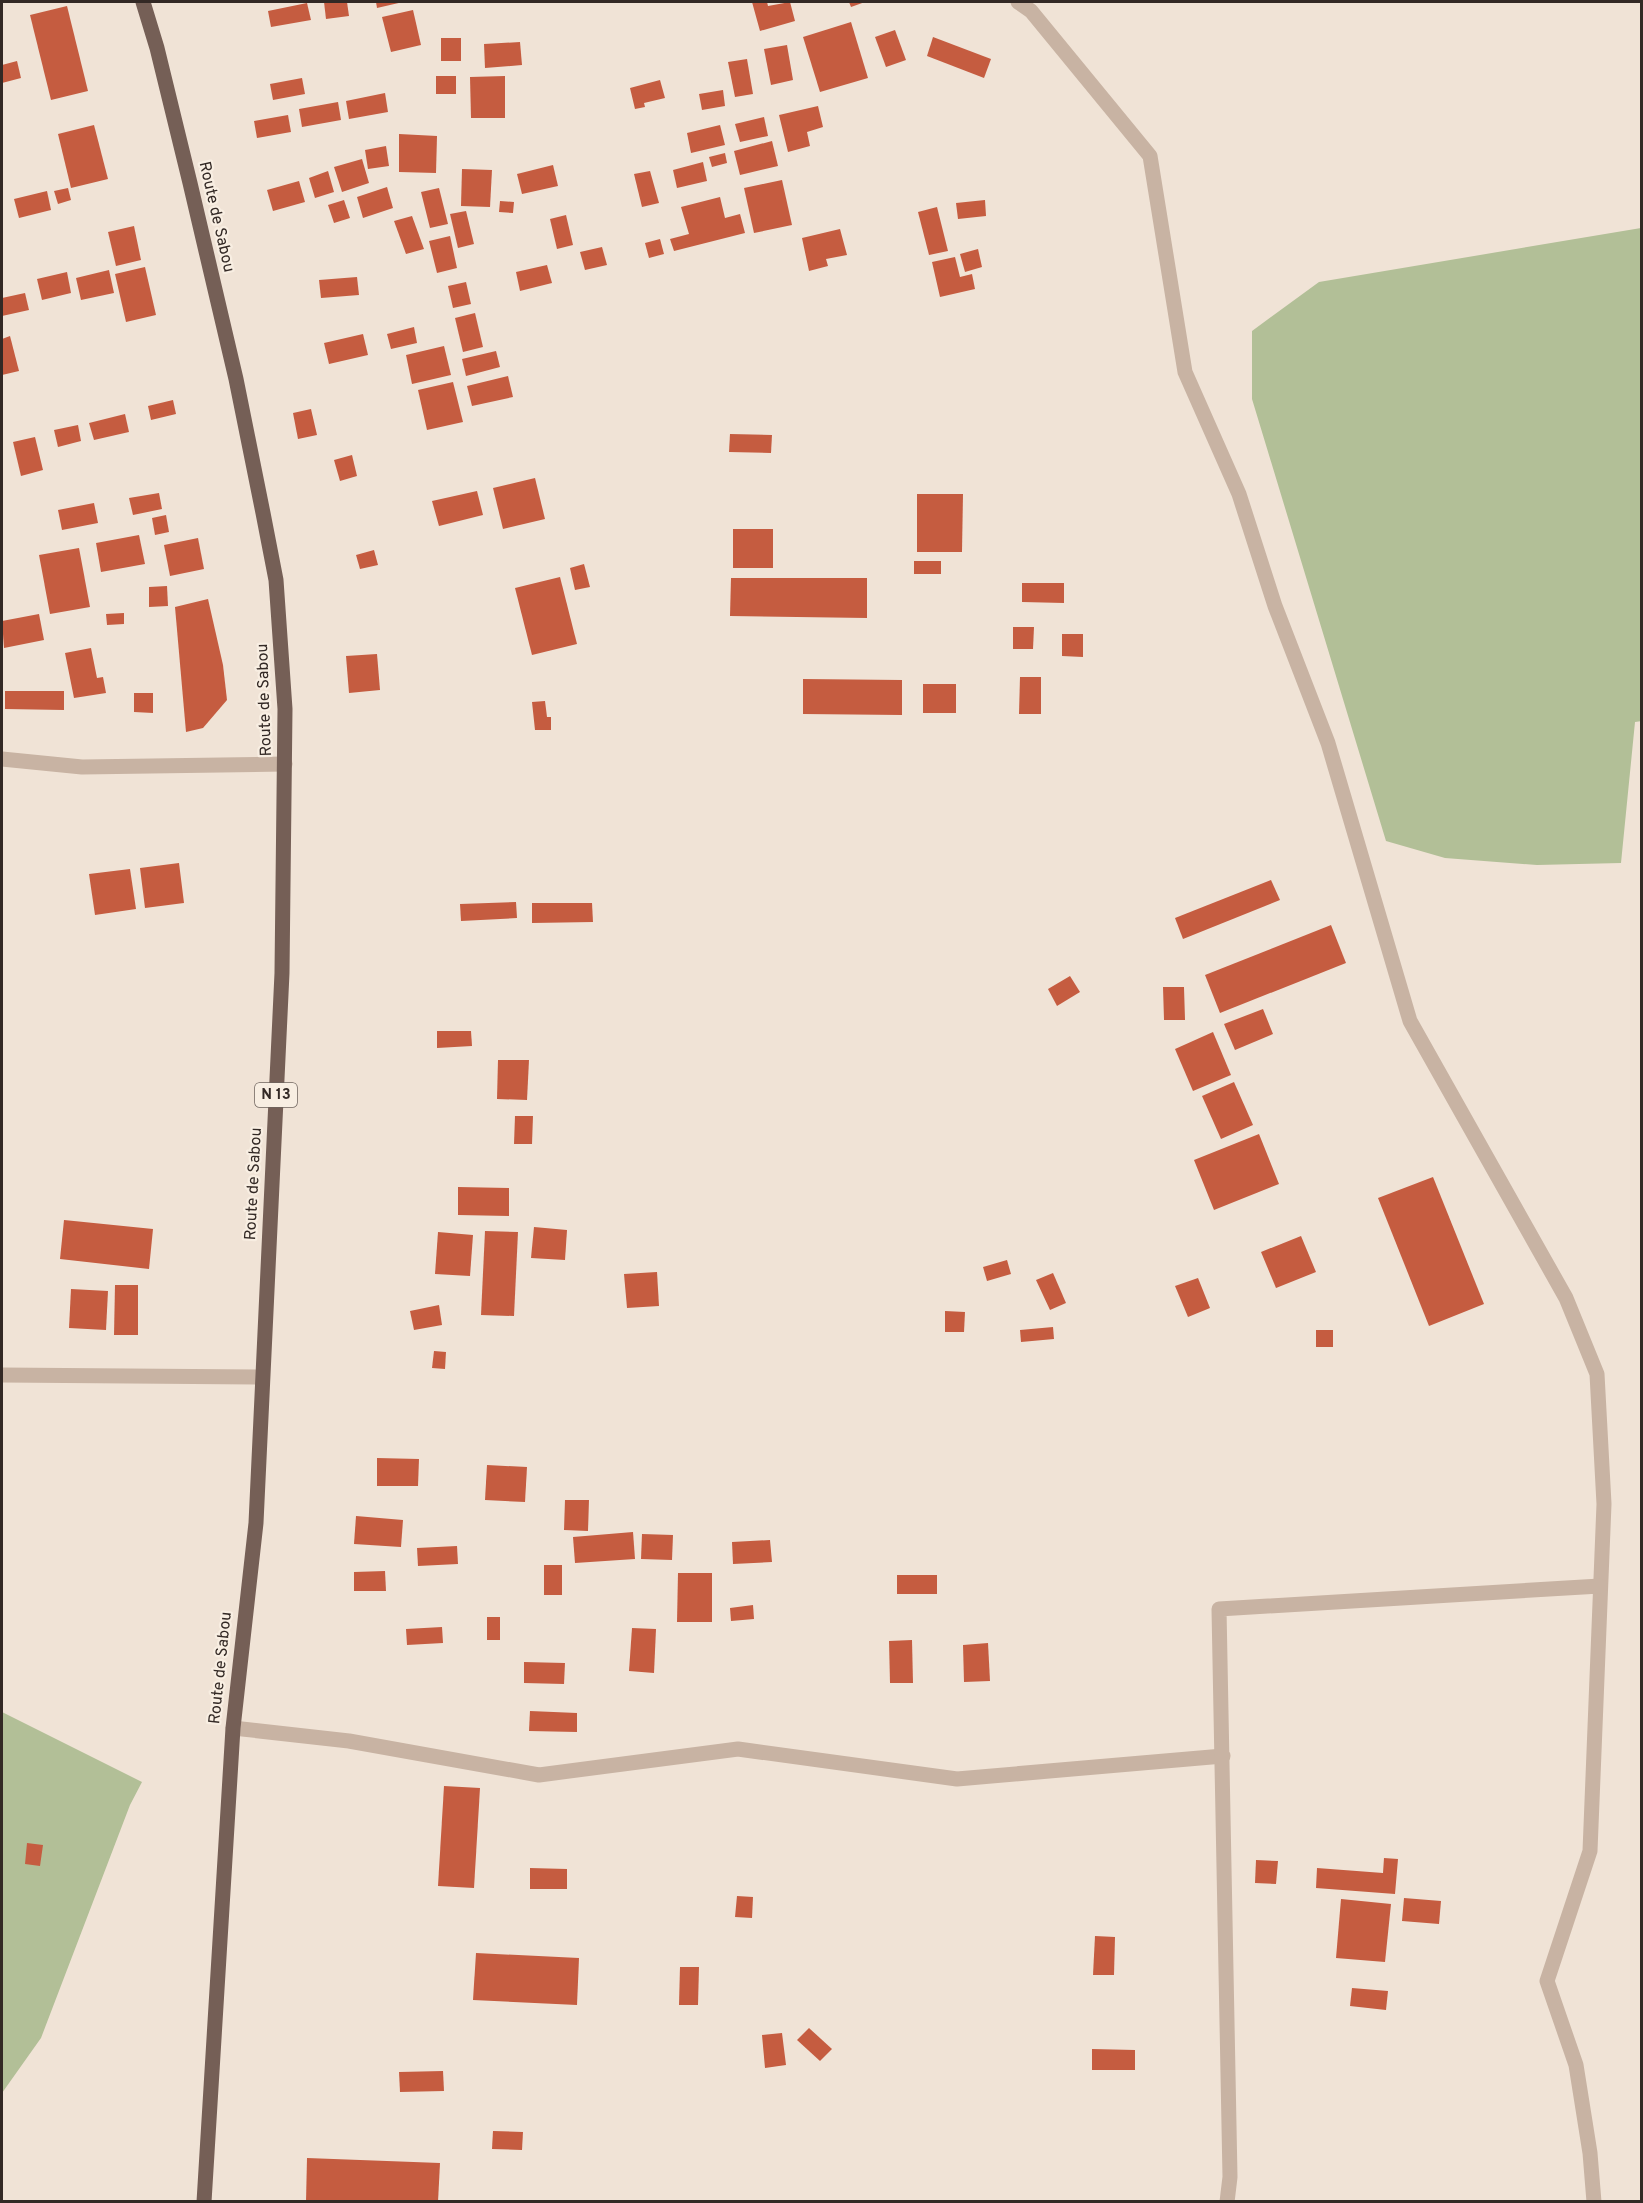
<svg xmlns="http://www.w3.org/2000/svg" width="1643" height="2203" font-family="Overpass,sans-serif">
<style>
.green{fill:#b2bf97}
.building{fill:#c55c40}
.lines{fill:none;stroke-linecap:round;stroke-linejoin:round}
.minor{stroke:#c8b3a3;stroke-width:15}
.primary{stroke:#755f56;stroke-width:15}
.labels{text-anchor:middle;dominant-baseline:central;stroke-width:4.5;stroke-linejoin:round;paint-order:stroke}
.shield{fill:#f8eee2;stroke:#6e645e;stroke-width:1.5}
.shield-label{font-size:15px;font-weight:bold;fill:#332925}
.street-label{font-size:16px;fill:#332925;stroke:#f8eee2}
</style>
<rect width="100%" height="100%" fill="#f0e3d6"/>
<!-- green -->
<g class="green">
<path d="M1641,228l1,493 -7,1 -14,141 -84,2 -92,-7 -59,-17 -134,-442v-68l67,-49z"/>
<path d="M2,1712l140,70 -12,23 -89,233 -39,55z"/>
</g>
<!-- building -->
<g class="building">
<path d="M324,2h23l2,14 -23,3z"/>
<path d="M376,2h27l-26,6z"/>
<path d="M752,2h15l1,4 22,-4 5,19 -35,10z"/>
<path d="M849,2h16l-14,5z"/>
<path d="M307,3l4,17 -40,7 -3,-16z"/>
<path d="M67,6l21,85 -37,9 -21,-85z"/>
<path d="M413,10l8,35 -30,7 -9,-35z"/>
<path d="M851,22l17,56 -48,14 -17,-55z"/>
<path d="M895,30l11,30 -20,7 -11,-30z"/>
<path d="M933,37l58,22 -7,19 -57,-22z"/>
<rect x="441" y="38" width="20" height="23"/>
<path d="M520,42l2,23 -37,3 -1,-24z"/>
<path d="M787,45l6,35 -22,5 -7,-36z"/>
<path d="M747,59l6,35 -18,3 -7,-35z"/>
<path d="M17,61l4,17 -19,5v-18z"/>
<rect x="436" y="76" width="20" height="18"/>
<path d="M505,76v42h-34l-1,-41z"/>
<path d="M302,78l3,16 -32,6 -3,-16z"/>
<path d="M660,80l5,18 -21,5 1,4 -10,2 -5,-21z"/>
<path d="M723,90l2,16 -23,4 -3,-16z"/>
<path d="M385,93l3,19 -39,7 -3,-18z"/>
<path d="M338,102l3,18 -39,7 -3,-18z"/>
<path d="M818,106l5,21 -16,5 3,14 -22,6 -9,-37z"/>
<path d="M288,115l3,17 -34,6 -3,-17z"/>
<path d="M764,117l4,19 -28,6 -5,-18z"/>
<path d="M94,125l14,54 -37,9 -13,-54z"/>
<path d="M720,125l5,20 -34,8 -4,-20z"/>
<path d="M399,134l38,2 -1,37 -37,-1z"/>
<path d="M772,141l6,25 -38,9 -6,-24z"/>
<path d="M386,146l3,20 -21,3 -3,-19z"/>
<path d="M725,153l2,10 -15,4 -3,-10z"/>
<path d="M362,159l7,24 -27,9 -8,-25z"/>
<path d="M703,162l4,19 -30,7 -4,-18z"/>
<path d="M553,165l5,21 -36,8 -5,-20z"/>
<path d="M462,169l30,1 -2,37 -29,-1z"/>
<path d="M328,171l6,21 -19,6 -6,-20z"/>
<path d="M650,171l9,32 -17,4 -8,-33z"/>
<path d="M782,180l10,45 -38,8 -10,-45z"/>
<path d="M299,181l6,21 -32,9 -6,-21z"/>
<path d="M387,187l6,21 -30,10 -6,-21z"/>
<path d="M68,188l3,12 -13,4 -4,-13z"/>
<path d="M439,188l9,36 -18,4 -9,-36z"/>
<path d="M47,191l4,19 -32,8 -5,-19z"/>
<path d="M720,197l5,21 15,-4 5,19 -71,18 -4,-12 19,-5 -8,-27z"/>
<path d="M344,200l6,18 -16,5 -6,-18z"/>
<path d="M985,200l1,16 -28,3 -2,-16z"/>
<path d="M500,201l14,1 -1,11 -14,-1z"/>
<path d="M937,207l11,44 -19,4 -11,-43z"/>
<path d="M466,211l8,33 -16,4 -8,-34z"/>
<path d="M566,215l7,30 -16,4 -7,-30z"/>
<path d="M412,216l12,33 -18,5 -12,-33z"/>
<path d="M134,226l7,34 -25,6 -8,-34z"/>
<path d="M840,229l7,26 -21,4 2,7 -19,5 -7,-33z"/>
<path d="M450,236l7,32 -20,5 -8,-32z"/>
<path d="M660,239l4,15 -15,4 -4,-15z"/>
<path d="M602,247l5,18 -22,5 -5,-18z"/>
<path d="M978,249l4,18 -17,5 -5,-18z"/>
<path d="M955,257l5,20 12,-3 3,15 -35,8 -8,-35z"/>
<path d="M547,265l5,18 -32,8 -4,-19z"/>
<path d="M145,267l11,48 -30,7 -11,-48z"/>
<path d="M109,270l5,23 -33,7 -5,-22z"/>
<path d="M67,272l4,21 -29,7 -5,-21z"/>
<path d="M357,277l2,18 -38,3 -2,-18z"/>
<path d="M466,282l5,22 -18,4 -5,-22z"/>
<path d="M25,293l4,17 -27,6v-18z"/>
<path d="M475,313l8,34 -20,5 -8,-34z"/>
<path d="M414,327l3,16 -26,6 -4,-15z"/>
<path d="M363,334l5,21 -39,9 -5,-21z"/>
<path d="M10,336l9,35 -17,4v-36z"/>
<path d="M444,346l7,29 -39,9 -6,-29z"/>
<path d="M496,351l4,16 -34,9 -4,-17z"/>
<path d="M508,376l5,21 -41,9 -5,-20z"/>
<path d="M453,382l10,40 -36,8 -9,-40z"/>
<path d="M173,400l3,14 -25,6 -3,-14z"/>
<path d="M311,409l6,26 -19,4 -5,-26z"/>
<path d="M125,414l4,18 -35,8 -5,-17z"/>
<path d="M78,425l3,16 -23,6 -4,-17z"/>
<path d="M730,434l42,1 -1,18 -42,-1z"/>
<path d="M35,437l8,33 -22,6 -8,-34z"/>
<path d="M352,455l5,21 -17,5 -6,-21z"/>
<path d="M535,478l10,41 -42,10 -10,-41z"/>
<path d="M477,491l6,24 -44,11 -7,-25z"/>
<path d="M159,493l3,16 -29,6 -4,-17z"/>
<path d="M917,494h46l-1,58h-45z"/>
<path d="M94,503l4,20 -36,7 -4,-20z"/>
<path d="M166,515l3,17 -14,3 -3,-17z"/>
<rect x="733" y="529" width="40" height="39"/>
<path d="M139,535l6,29 -44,8 -5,-29z"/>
<path d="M198,538l6,31 -34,7 -6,-31z"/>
<path d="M79,548l11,59 -40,7 -11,-59z"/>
<path d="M374,550l4,15 -18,4 -4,-14z"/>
<rect x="914" y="561" width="27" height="13"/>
<path d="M584,564l6,23 -15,3 -5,-22z"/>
<path d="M560,577l17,67 -45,11 -17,-67z"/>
<path d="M731,578h136v40l-137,-2z"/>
<path d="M1022,583h42v20l-42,-1z"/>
<path d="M167,586l1,20 -19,1v-20z"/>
<path d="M208,599l15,66 4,35 -24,28 -17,4 -11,-125z"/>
<path d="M124,613v11l-17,1 -1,-11z"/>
<path d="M39,614l5,26 -40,8 -2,-27z"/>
<path d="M1013,627h21l-1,22h-20z"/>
<path d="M1062,634h21v23l-21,-1z"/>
<path d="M91,648l6,30 6,-1 3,16 -32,5 -9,-45z"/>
<path d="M377,654l3,36 -31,3 -3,-37z"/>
<path d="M1020,677h21v37h-22z"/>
<path d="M803,679l99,1v35l-99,-1z"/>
<rect x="923" y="684" width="33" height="29"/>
<path d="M5,691h59v19l-59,-1z"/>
<path d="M134,693h19v20l-19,-1z"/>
<path d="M545,701l2,16h4v13h-16l-3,-28z"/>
<path d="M179,863l5,40 -39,5 -5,-40z"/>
<path d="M130,869l6,40 -41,6 -6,-41z"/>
<path d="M1271,880l9,20 -97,39 -8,-21z"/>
<path d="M516,902l1,16 -56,3 -1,-17z"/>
<path d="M532,903h60l1,19 -61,1z"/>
<path d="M1331,925l15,38 -126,50 -15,-38z"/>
<path d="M1070,976l10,16 -23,14 -9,-17z"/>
<path d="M1163,987h21l1,33h-21z"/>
<path d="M1263,1009l10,25 -38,16 -11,-26z"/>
<path d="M437,1031h34l1,15 -35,2z"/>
<path d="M1213,1032l18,43 -38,16 -18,-42z"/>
<path d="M498,1060h31l-2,40 -30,-1z"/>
<path d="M1234,1082l19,43 -32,14 -19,-43z"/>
<path d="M515,1116h18l-1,28h-18z"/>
<path d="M1259,1134l20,50 -65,26 -20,-50z"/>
<path d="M1433,1177l51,127 -55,22 -51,-128z"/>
<path d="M458,1187l51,1v28l-51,-1z"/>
<path d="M64,1220l89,9 -4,40 -89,-10z"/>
<path d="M534,1227l33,3 -2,30 -34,-2z"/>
<path d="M485,1231l33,1 -4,84 -33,-1z"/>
<path d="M438,1232l35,3 -3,41 -35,-2z"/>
<path d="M1301,1236l15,36 -40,16 -15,-36z"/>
<path d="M1007,1260l4,14 -24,7 -4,-14z"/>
<path d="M657,1272l2,34 -32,2 -3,-34z"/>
<path d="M1053,1273l13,30 -16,7 -14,-30z"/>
<path d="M1198,1278l12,30 -22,9 -13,-31z"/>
<path d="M115,1285h23v50h-24z"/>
<path d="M71,1289l37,2 -2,39 -37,-2z"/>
<path d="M439,1305l3,20 -28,5 -4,-19z"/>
<path d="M945,1311l20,1 -1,20h-19z"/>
<path d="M1053,1327l1,12 -33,3 -1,-12z"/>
<rect x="1316" y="1330" width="17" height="17"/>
<path d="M434,1351l12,1 -1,17 -13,-1z"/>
<path d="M377,1458l42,1 -1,27h-41z"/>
<path d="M487,1465l40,2 -2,35 -40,-2z"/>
<path d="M565,1500h24l-1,31 -24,-1z"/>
<path d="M356,1516l47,4 -2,27 -47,-3z"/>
<path d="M633,1532l2,27 -60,4 -2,-26z"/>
<path d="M642,1534l31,1 -1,25 -31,-1z"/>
<path d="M770,1540l2,22 -39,2 -1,-22z"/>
<path d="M457,1546l1,18 -40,2 -1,-18z"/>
<rect x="544" y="1565" width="18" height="30"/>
<path d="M385,1571l1,20h-32v-19z"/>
<path d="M678,1573h34v49h-35z"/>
<rect x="897" y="1575" width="40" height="19"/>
<path d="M753,1605l1,14 -23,2 -1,-13z"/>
<rect x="487" y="1617" width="13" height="23"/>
<path d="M442,1627l1,16 -36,2 -1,-16z"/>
<path d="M632,1628l24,1 -2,44 -25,-2z"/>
<path d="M912,1640l1,43h-23l-1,-42z"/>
<path d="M988,1643l2,38 -26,1 -1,-37z"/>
<path d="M524,1662l41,1 -1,21 -40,-1z"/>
<path d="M530,1711l47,2v19l-48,-1z"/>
<path d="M444,1786l36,2 -6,100 -36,-2z"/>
<path d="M27,1843l16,2 -3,21 -15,-2z"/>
<path d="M1384,1858l14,1 -3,35 -79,-6 1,-20 66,5z"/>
<path d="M1256,1860l22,1 -2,23 -21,-1z"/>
<path d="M530,1868l37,1v20h-37z"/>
<path d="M737,1896l16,1 -1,21 -17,-1z"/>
<path d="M1404,1898l37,3 -2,23 -37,-3z"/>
<path d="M1341,1899l50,5 -6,58 -49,-4z"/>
<path d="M1095,1936l20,1 -1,38h-21z"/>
<path d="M476,1953l103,5 -2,47 -104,-5z"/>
<path d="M680,1967h19l-1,38h-19z"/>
<path d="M1352,1988l36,3 -2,19 -36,-4z"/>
<path d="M809,2028l23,21 -12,12 -23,-21z"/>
<path d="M782,2033l4,32 -21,3 -3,-33z"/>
<path d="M1092,2049l43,1v20h-43z"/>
<path d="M443,2071l1,20 -44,1 -1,-20z"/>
<path d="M493,2131l30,1 -1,18 -30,-1z"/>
<path d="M307,2158l133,5 -2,39h-132z"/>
</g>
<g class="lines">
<!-- minor -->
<g class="minor">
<path d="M1018,2l13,9 119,145 35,216 54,122 36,112 53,137 82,278 156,277 31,76 7,130 -14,347 -43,130 29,84 14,88 4,49"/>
<path d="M2,759l80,8 203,-3"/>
<path d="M2,1375l260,2"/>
<path d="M233,1728l116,13 190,34 199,-26 219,30 266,-23"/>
<path d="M1227,2202l3,-25 -11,-568 381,-23"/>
</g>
<!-- primary -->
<path class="primary" d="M143,2l14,46 33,135 46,196 27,134 13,67 9,129 -3,264 -26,550 -23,205 -29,474"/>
</g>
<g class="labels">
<!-- shield labels -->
<rect class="shield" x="255" y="1083" width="42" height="24" rx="4.5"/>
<g class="shield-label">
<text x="276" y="1095">N 13</text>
</g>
<!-- street labels -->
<g class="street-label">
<text transform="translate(216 217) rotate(77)">Route de Sabou</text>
<text transform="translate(265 700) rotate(-92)">Route de Sabou</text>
<text transform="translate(254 1184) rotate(-87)">Route de Sabou</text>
<text transform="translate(221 1668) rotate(-84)">Route de Sabou</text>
</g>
</g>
<!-- border -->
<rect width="1643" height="2203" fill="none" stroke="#332925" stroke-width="6"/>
</svg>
